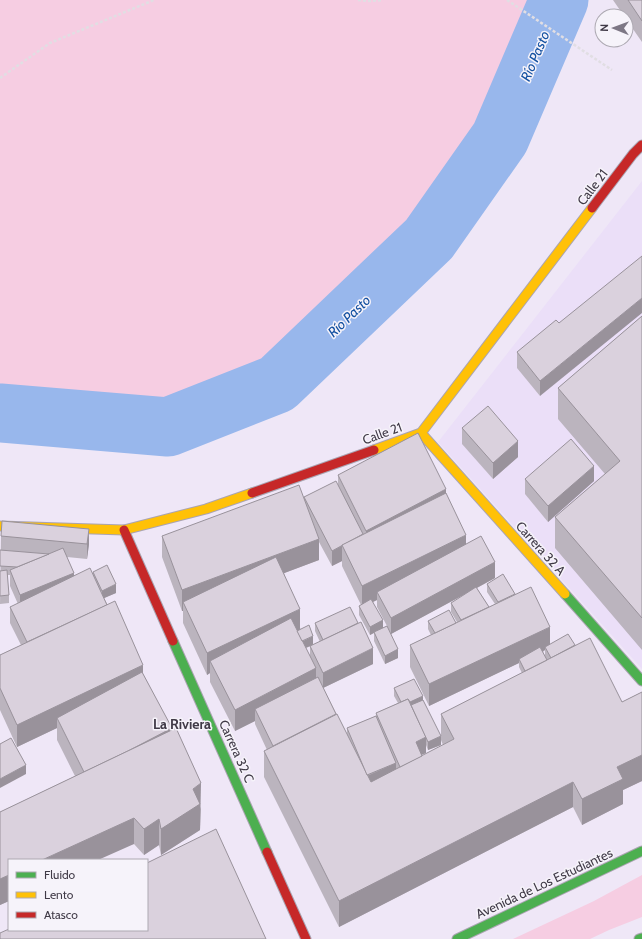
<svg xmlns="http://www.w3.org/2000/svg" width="642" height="939" font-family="Cabin,sans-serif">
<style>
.built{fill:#ebdff8}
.green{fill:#f6cde2}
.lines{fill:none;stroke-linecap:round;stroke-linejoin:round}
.river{stroke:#98b7ec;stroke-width:59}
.fast-casing{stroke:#aaa4b1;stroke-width:11}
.slow-casing{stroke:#aaa4b1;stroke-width:11}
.jam-casing{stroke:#aaa4b1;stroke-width:11}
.path{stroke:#e1dee3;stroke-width:2.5;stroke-dasharray:3 2;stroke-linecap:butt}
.fast{stroke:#4caf50;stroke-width:9}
.slow{stroke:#ffc107;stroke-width:9}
.jam{stroke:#c62828;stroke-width:9}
.wall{fill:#bbb4be;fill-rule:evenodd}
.shaded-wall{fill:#99929b}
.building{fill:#dad1dd;stroke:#99929b}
.labels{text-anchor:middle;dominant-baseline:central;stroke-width:3;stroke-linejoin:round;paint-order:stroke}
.street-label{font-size:13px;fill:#403a47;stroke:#f6f3fa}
.water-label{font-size:14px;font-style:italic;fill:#1451a1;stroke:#f6f3fa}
.neighbourhood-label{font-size:14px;font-weight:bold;fill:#403a47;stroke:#f6f3fa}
</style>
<rect width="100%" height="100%" fill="#efe7f7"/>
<!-- built -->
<path class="built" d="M642,181v488l-204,-227z"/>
<!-- green -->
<g class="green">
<path d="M0,0h559l-59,138 -71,101 -152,145 -109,43 -168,-14z"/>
<path d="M642,875v42l-33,13 -19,9h-77l81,-38z"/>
</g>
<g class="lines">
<!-- river -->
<path class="river" d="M0,413l168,14 109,-43 152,-145 71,-101 59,-138"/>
<defs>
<g id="fast">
<path d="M565,594l77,87"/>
<path d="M173,641l94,211"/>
<path d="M457,939l185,-88"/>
<path d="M639,939l3,-1"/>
</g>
<g id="slow">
<path d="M421,433l144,161"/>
<path d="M374,450l47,-17 171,-225"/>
<path d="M0,526l124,4 82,-21 46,-16"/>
</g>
<g id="jam">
<path d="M592,208l41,-54 9,-9"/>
<path d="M252,493l122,-43"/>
<path d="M124,530l49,111"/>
<path d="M267,852l39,87"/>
</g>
</defs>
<!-- fast casing -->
<use href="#fast" class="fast-casing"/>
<!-- slow casing -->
<use href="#slow" class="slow-casing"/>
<!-- jam casing -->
<use href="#jam" class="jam-casing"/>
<!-- path -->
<g class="path">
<path d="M358,0l12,1 13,-1"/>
<path d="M507,0l105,70"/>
<path d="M0,78l50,-35 104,-43"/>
</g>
<!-- fast -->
<use href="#fast" class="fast"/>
<!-- slow -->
<use href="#slow" class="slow"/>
<!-- jam -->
<use href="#jam" class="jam"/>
</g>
<!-- wall -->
<g class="wall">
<path d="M613,0h29v42l-16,-23v-3h-2z"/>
<path d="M642,316v334l-87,-102v-31l50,-43 -47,-55v-31z"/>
<path d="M559,323l-19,73 -23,-28v-16z"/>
<path d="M462,428l56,29 -25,22 -31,-35z"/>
<path d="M338,475l108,19 20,50 29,34 -18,10 12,19 6,-3 -8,-12v-8l28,10 35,50 25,1 47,57 20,-10v89l-19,9v14l-41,21 -9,-18 -234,120 -75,-150v-26l3,-1 -12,-26v-3l-20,10 -25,-49v-9l-3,2 -24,-52v-12h-1l-20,-54v-21l142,-38 34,-13zM319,542l13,24 10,-5v5l19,39 -2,1v9l11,20 4,-2v8l11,23 13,-6 -7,-24 79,-43 -19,12v9l6,10 -1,1 -28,-2v8l3,6 -21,10v22l19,39 90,-43v4l3,6 -81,41v26l2,5 -21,11 -1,-1 5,-2v-8l2,5 13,-5 -18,-45 -29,-12v8l4,7 -22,10v3l-29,12v6l-24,-46 50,-24 -58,-41v8l5,11 -10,4v10l-4,-8 -22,-75 35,-13zM377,600v7l10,19 -4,2 -10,-26zM545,650v6l-2,-4z"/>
<path d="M525,479l69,2 -46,41 -23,-28z"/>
<path d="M89,529v15l-2,15 -20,-2 7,19 19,-1v-3l23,21 -12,5 68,132 29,79 -1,21 -39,25 -2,-10 -15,10 -10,-11 -125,16v41l-9,4v-93l75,-36 -18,-36v-12l-40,19 -17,-37v-55l21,-10 -11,-22v-16l8,-3 -8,-18v-11h-3l2,20v8l-9,1 1,-68z"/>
</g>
<!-- shaded-wall -->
<g class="shaded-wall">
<path d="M642,298v15l-102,83v-15z"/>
<path d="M518,441v16l-25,22v-16z"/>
<path d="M594,466v15l-46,41v-16z"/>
<path d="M446,489v22l-80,41v-21z"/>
<path d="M89,529v15l-2,15v-15z"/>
<path d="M466,535v21l-89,36v8l-15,7v-21z"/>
<path d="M319,539v21l-132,50 -4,-8v9h-1v-21z"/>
<path d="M342,546v15l-10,5v-15z"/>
<path d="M495,562v16l-104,56v-16z"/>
<path d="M74,573v15l-54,22v-15z"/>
<path d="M116,584v9l-14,6v-8z"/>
<path d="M300,609v21l-90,31v12l-3,2v-22z"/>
<path d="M383,620v8l-13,7v-8z"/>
<path d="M550,627v21l-5,-1v3l-24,12 -2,-3v4l-90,43v-22z"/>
<path d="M313,636v9l-12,5v-8z"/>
<path d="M373,648v16l-50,24v-15z"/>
<path d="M398,649v9l-13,6v-8z"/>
<path d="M143,665v21l-86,32v10l-40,19v-22z"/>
<path d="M316,668v21l-61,20v12l-20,10v-21z"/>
<path d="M423,696v8l-10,5 -10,-4z"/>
<path d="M172,728v22l-87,24z"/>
<path d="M441,736v9l-13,5v-8z"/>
<path d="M426,737v16l-10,4v-15z"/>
<path d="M642,755v26l-19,9v14l-41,21v-26l35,-32z"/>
<path d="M396,763v15l-29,13v-15z"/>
<path d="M26,765v9l-26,14v-9z"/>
<path d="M573,782v25l-234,120v-26z"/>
<path d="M201,783l-1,47 -39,25v-26l32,-40z"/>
<path d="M134,818v26l-36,16h-56z"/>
<path d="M159,819v26l-15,10v-26z"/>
<path d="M9,875v26l-9,4v-26z"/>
</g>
<!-- building -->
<g class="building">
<path d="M628,0h14v21z"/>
<path d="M642,256v42l-102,83 -23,-29 39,-32 3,3z"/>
<path d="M642,316v302l-87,-101 65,-56 -62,-73z"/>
<path d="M488,406l30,35 -25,22 -31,-35z"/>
<path d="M418,433l28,56 -80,42 -28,-56z"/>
<path d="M571,439l23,27 -46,40 -23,-27z"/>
<path d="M336,481l27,53 -31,17 -28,-54z"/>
<path d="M299,485l20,54 -137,51 -20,-54z"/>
<path d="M446,493l20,42 -104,51 -20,-41z"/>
<path d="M2,521l87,8 -2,15 -86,-8z"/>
<path d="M481,536l14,26 -104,56 -14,-26z"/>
<path d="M63,548l11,25 -54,22 -10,-25z"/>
<path d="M0,550l49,4 -32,13 -17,-1z"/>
<path d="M276,557l24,52 -93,44 -24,-51z"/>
<path d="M107,565l9,19 -14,7 -9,-19z"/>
<path d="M90,568l17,37 -80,37 -17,-35z"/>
<path d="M7,570l2,25 -9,1v-25z"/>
<path d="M503,574l12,20 -17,8 -11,-18z"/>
<path d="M476,587l13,20 -28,13 -10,-17z"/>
<path d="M531,587l19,40 -121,57 -19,-39z"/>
<path d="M371,599l12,21 -13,7 -11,-21z"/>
<path d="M115,601l28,64 -126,60 -17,-37v-33z"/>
<path d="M350,607l8,16 -35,17 -8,-17z"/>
<path d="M449,610l7,13 -21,10 -7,-12z"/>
<path d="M291,618l25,50 -81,42 -25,-49z"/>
<path d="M361,622l12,26 -50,25 -13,-27z"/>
<path d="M309,625l4,11 -11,5 -5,-10z"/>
<path d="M387,626l11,23 -13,7 -11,-24z"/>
<path d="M568,634l7,11 -24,13 -6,-11z"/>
<path d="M590,638l32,64 20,-10v63l-25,12 6,12 -41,20 -9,-17 -234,119 -75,-150 73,-37 34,68 83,-43 -13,-25z"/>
<path d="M540,647l7,13 -22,11 -6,-12z"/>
<path d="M142,672l30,56 -44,23 -44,21 -27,-54z"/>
<path d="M318,677l18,37 -63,32 -18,-37z"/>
<path d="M414,679l9,17 -13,6 -2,-3 -7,3 -7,-14z"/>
<path d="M408,699l18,38 -10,5 6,14 -22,11 -24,-54z"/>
<path d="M423,700l18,36 -13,6 -17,-37z"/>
<path d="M376,716l20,47 -29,12 -20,-47z"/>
<path d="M176,728l25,55 -8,6 7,15 -39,25 -2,-10 -15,10 -10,-11 -92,42h-33v15l-9,4v-67z"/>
<path d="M11,738l15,27 -26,14v-35z"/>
<path d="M216,829l50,110h-266v-6l9,-4v1h138v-67z"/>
</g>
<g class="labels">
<!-- street labels -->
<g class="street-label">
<text transform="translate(592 187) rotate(-53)">Calle 21</text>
<text transform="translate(382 433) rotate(-20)">Calle 21</text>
<text transform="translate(541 548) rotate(48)">Carrera 32 A</text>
<text transform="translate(237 751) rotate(66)">Carrera 32 C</text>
<text transform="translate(544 883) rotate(-25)">Avenida de Los Estudiantes</text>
</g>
<!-- water labels -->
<g class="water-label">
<text transform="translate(535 56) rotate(-67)">Río Pasto</text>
<text transform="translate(349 316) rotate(-44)">Río Pasto</text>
</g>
<!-- neighbourhood labels -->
<g class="neighbourhood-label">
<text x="182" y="724">La Riviera</text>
</g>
</g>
<!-- legend -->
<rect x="8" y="859" width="140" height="72" fill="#f6f3fa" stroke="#ada9b2"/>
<rect x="16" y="872" width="20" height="6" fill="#4caf50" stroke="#ada9b2"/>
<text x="44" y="879" font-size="12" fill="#403a47">Fluido</text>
<rect x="16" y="892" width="20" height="6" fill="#ffc107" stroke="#ada9b2"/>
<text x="44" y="899" font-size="12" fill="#403a47">Lento</text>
<rect x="16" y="912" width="20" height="6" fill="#c62828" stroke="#ada9b2"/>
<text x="44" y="919" font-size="12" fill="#403a47">Atasco</text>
<!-- north arrow -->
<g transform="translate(614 28) rotate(271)"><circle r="19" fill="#f6f3fa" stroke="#ada9b2"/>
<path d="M0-3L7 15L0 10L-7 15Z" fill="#7d7785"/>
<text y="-6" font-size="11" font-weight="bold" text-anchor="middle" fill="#403a47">N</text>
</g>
</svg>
